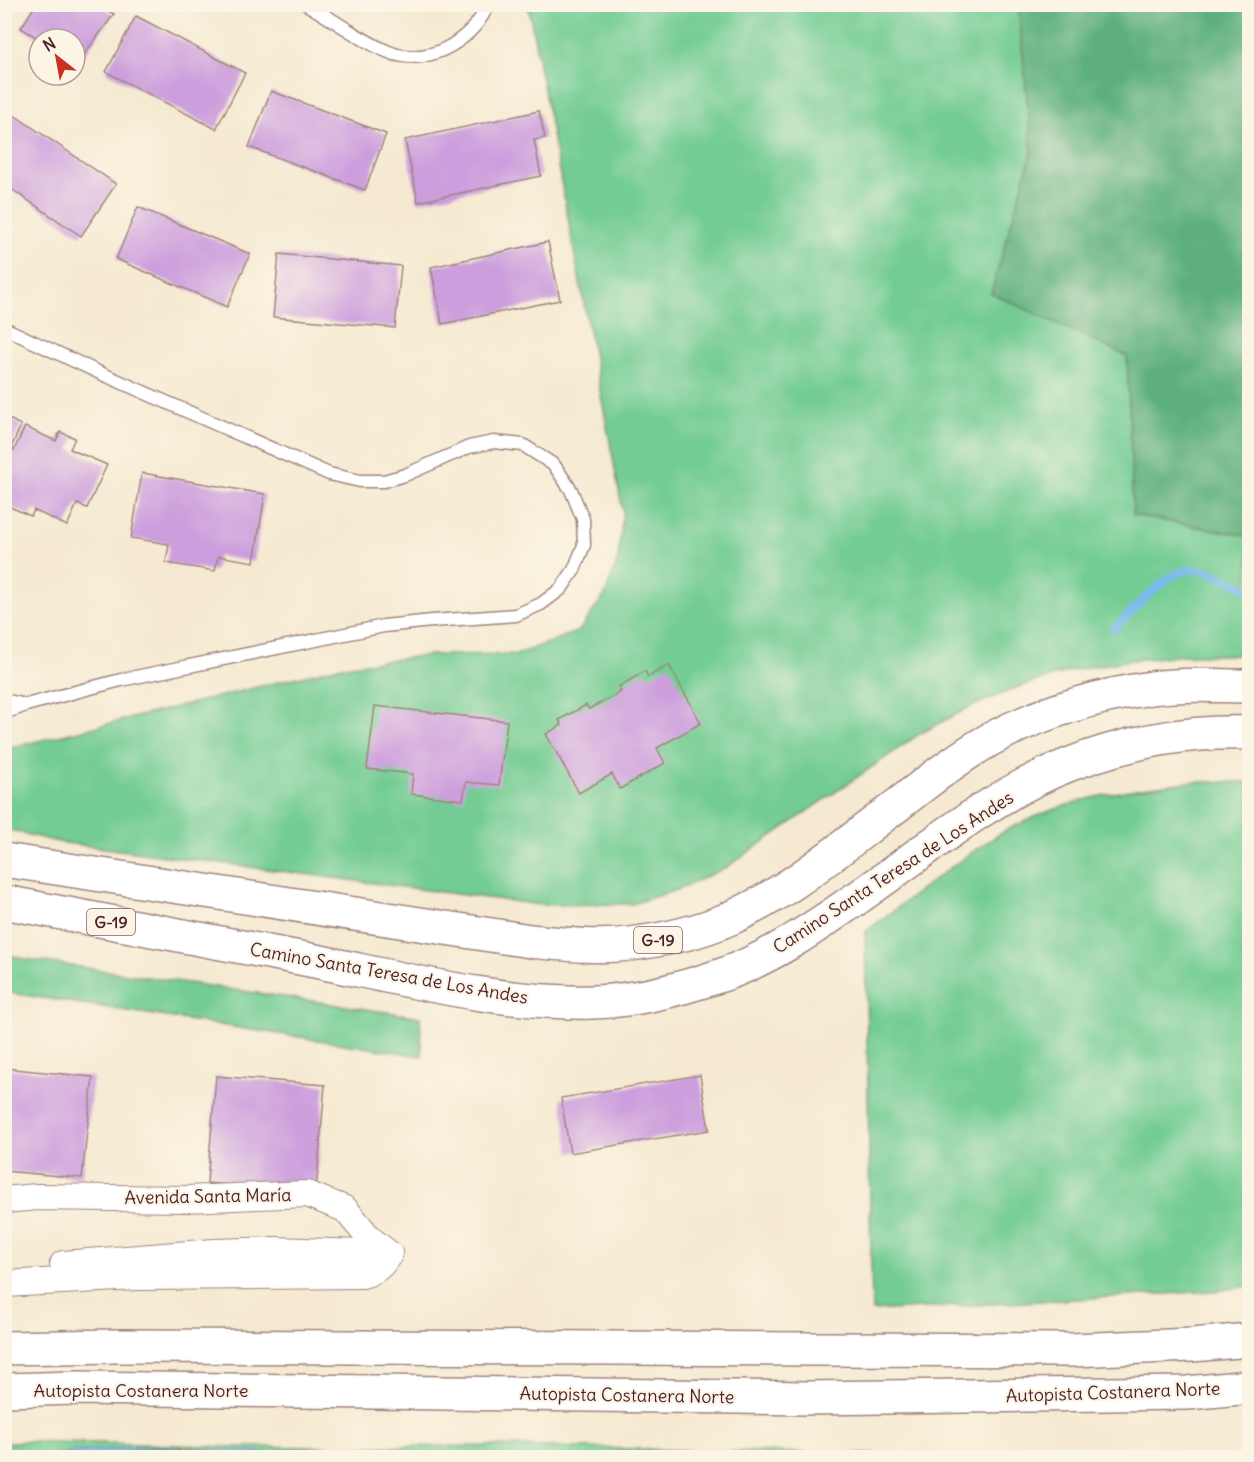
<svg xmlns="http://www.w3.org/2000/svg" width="1254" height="1462" font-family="Delius,sans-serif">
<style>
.green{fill:#72cc93;stroke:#5e765f;stroke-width:1.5}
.forest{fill:#5db07d;stroke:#546854;stroke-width:1.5}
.water{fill:#7ab9ee;stroke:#626c8c;stroke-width:1.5}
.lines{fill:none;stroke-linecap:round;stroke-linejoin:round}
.stream{stroke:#7ab9ee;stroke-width:8}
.building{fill:#cc9edd}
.lane-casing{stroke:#a0847e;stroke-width:15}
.street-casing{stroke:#a0847e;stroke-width:28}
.primary-casing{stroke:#a0847e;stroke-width:36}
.highway-casing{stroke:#a0847e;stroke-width:36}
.lane{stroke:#fff;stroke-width:12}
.street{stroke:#fff;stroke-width:26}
.primary{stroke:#fff;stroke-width:33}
.highway{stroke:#fff;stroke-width:33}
.labels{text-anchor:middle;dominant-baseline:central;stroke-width:4.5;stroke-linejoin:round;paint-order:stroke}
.shield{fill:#fcf5e5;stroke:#7f5f63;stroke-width:1.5}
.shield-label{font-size:16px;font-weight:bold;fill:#4a1f2b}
.street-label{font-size:18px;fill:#4a1f2b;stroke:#fcf5e5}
</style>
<rect width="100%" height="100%" fill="#fcf5e5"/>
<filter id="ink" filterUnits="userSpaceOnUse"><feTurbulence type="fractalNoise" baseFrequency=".0167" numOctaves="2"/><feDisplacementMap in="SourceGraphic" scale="12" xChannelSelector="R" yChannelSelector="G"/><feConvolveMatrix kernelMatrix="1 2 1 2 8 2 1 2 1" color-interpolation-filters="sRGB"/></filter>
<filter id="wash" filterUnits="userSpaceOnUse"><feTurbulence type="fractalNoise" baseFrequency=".008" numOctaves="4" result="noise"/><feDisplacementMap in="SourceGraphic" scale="24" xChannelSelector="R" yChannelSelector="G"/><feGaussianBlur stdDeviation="1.35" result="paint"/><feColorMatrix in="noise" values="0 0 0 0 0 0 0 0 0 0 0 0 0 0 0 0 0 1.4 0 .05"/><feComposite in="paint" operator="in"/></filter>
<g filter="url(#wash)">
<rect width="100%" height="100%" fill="#f5ead1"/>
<!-- green -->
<g class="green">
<path d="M528,5h721v650h-62l-56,5 -57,10 -56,17 -50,21 -47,25 -194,134 -48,22 -47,15 -91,1 -483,-63 -53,-13v-80l338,-83 89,-11 86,-1 61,-23 26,-36 13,-36 5,-47z"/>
<path d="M1192,782h57v504l-34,5 -343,20 -7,-379c40,-30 80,-62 122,-90 61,-40 133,-53 205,-60z"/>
<path d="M5,954l20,5 395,58 2,39 -417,-64z"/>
<path d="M27,1441l218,6 255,-1 485,11 -980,1v-15z"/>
</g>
<!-- forest -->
<path class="forest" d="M1018,5h231v531l-116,-21 -6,-159 -136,-63 41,-142z"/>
<!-- water -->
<g class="water">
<path d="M151,1447l77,3 89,7h-264l20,-5z"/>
<path d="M397,1453l46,3 4,1h-86z"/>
</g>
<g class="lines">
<!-- stream -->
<path class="stream" d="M1114,629c17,-16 52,-56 73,-59 21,-3 44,12 63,20"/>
</g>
<g id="blocks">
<!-- building -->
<g class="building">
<path d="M36,4h60l18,10 -36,49 -3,-2v-22h-36l-18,-11z"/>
<path d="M136,16l109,57 -29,56 -110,-57z"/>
<path d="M271,91l115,43 -21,56 -116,-43z"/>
<path d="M539,111l6,27 -11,2 7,36 -123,26 -13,-62z"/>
<path d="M11,113l105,71 -35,52 -77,-52v-60z"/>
<path d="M138,207l112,47 -23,53 -111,-48z"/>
<path d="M548,242l12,58 -118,24 -11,-57z"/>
<path d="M279,254l122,12 -6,62 -122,-11z"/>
<path d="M5,417l16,8 -10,23 3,2 11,-23 31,14 4,-9 15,6 -5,11 37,16 -20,43 -10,-4 -10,22 -33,-16 -3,6 -26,-11z"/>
<path d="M142,473l123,21 -11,68 -36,-6 -3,15 -49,-8 3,-19 -38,-6z"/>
<path d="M669,665l32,58 -44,25 8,15 -45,26 -8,-15 -33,19 -33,-59 16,-9 -3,-5 27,-15 3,4 32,-17 -3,-5 27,-16 3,6z"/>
<path d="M375,706l132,15 -8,64 -33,-3 -3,18 -52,-6 2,-20 -46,-5z"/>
<path d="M4,1068l89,9 -11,101 -78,-7z"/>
<path d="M700,1075l9,55 -139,23 -9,-55z"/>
<path d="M216,1076l109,9 -9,107 -109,-9z"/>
</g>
</g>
</g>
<g filter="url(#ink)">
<use href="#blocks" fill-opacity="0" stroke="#a0847e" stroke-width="1.5"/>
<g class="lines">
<defs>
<g id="lane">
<path d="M306,4c27,15 60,40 88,50 19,6 42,1 58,-9 16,-10 29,-23 36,-41"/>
<path d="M4,328l94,44 231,102 31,7h24l21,-6 64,-28 25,-5 29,3 31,20 17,25 12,29 1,26 -10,25 -13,19 -20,15 -25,11 -84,6 -48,5 -263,54 -95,25 -22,8"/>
<path d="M4,700l22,5"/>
</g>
<g id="street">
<path d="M4,1200l33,-3 149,2 121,-5 38,15 25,30 19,15"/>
<path d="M63,1264l151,-12 61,-2 114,4"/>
<path d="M4,1284l134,-7 224,-2c13,-3 20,-9 27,-21"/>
</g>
<g id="primary">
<path d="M4,860l526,81c33,3 67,7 100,3 32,-4 66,-11 96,-24 62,-26 115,-73 169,-113 31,-24 62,-49 96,-68 47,-25 102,-42 154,-50 34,-6 70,-3 105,-3"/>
<path d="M4,902c101,19 201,38 301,57 91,18 195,46 288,43 44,-1 88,-13 129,-27 52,-18 99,-52 144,-83 64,-45 128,-98 202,-127 58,-23 119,-34 182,-32"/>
</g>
<g id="highway">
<path d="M4,1348l112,-2 956,4 120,-5 58,-5"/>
<path d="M4,1390l72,-2 731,10 380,-5 63,-6"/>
</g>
</defs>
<!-- lane casing -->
<use href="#lane" class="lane-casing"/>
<!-- street casing -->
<use href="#street" class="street-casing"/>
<!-- primary casing -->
<use href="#primary" class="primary-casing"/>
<!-- highway casing -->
<use href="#highway" class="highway-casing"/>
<!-- lane -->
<use href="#lane" class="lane"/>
<!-- street -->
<use href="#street" class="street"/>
<!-- primary -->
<use href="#primary" class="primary"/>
<!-- highway -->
<use href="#highway" class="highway"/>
</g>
</g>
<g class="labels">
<!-- shield labels -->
<g class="shield">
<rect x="87" y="909" width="48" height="26" rx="4.5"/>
<rect x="634" y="927" width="48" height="26" rx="4.5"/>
</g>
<g class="shield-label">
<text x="111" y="922">G-19</text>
<text x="658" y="940">G-19</text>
</g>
<!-- street labels -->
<g class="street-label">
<text transform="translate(893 872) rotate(-33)">Camino Santa Teresa de Los Andes</text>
<text transform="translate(389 973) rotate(10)">Camino Santa Teresa de Los Andes</text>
<text transform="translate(208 1196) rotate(-1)">Avenida Santa María</text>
<text x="141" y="1390">Autopista Costanera Norte</text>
<text transform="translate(1113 1392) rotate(-2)">Autopista Costanera Norte</text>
<text transform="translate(627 1395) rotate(1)">Autopista Costanera Norte</text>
</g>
</g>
<!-- margin -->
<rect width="1254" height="1462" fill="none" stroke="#fcf5e5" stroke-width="24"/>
<!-- north arrow -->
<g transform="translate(57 57) rotate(329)"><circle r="28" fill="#fcf5e5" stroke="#b59f9b" stroke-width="1.5"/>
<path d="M0-4.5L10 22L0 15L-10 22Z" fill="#c8321e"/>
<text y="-9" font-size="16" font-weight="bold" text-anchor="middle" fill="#4a1f2b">N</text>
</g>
</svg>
